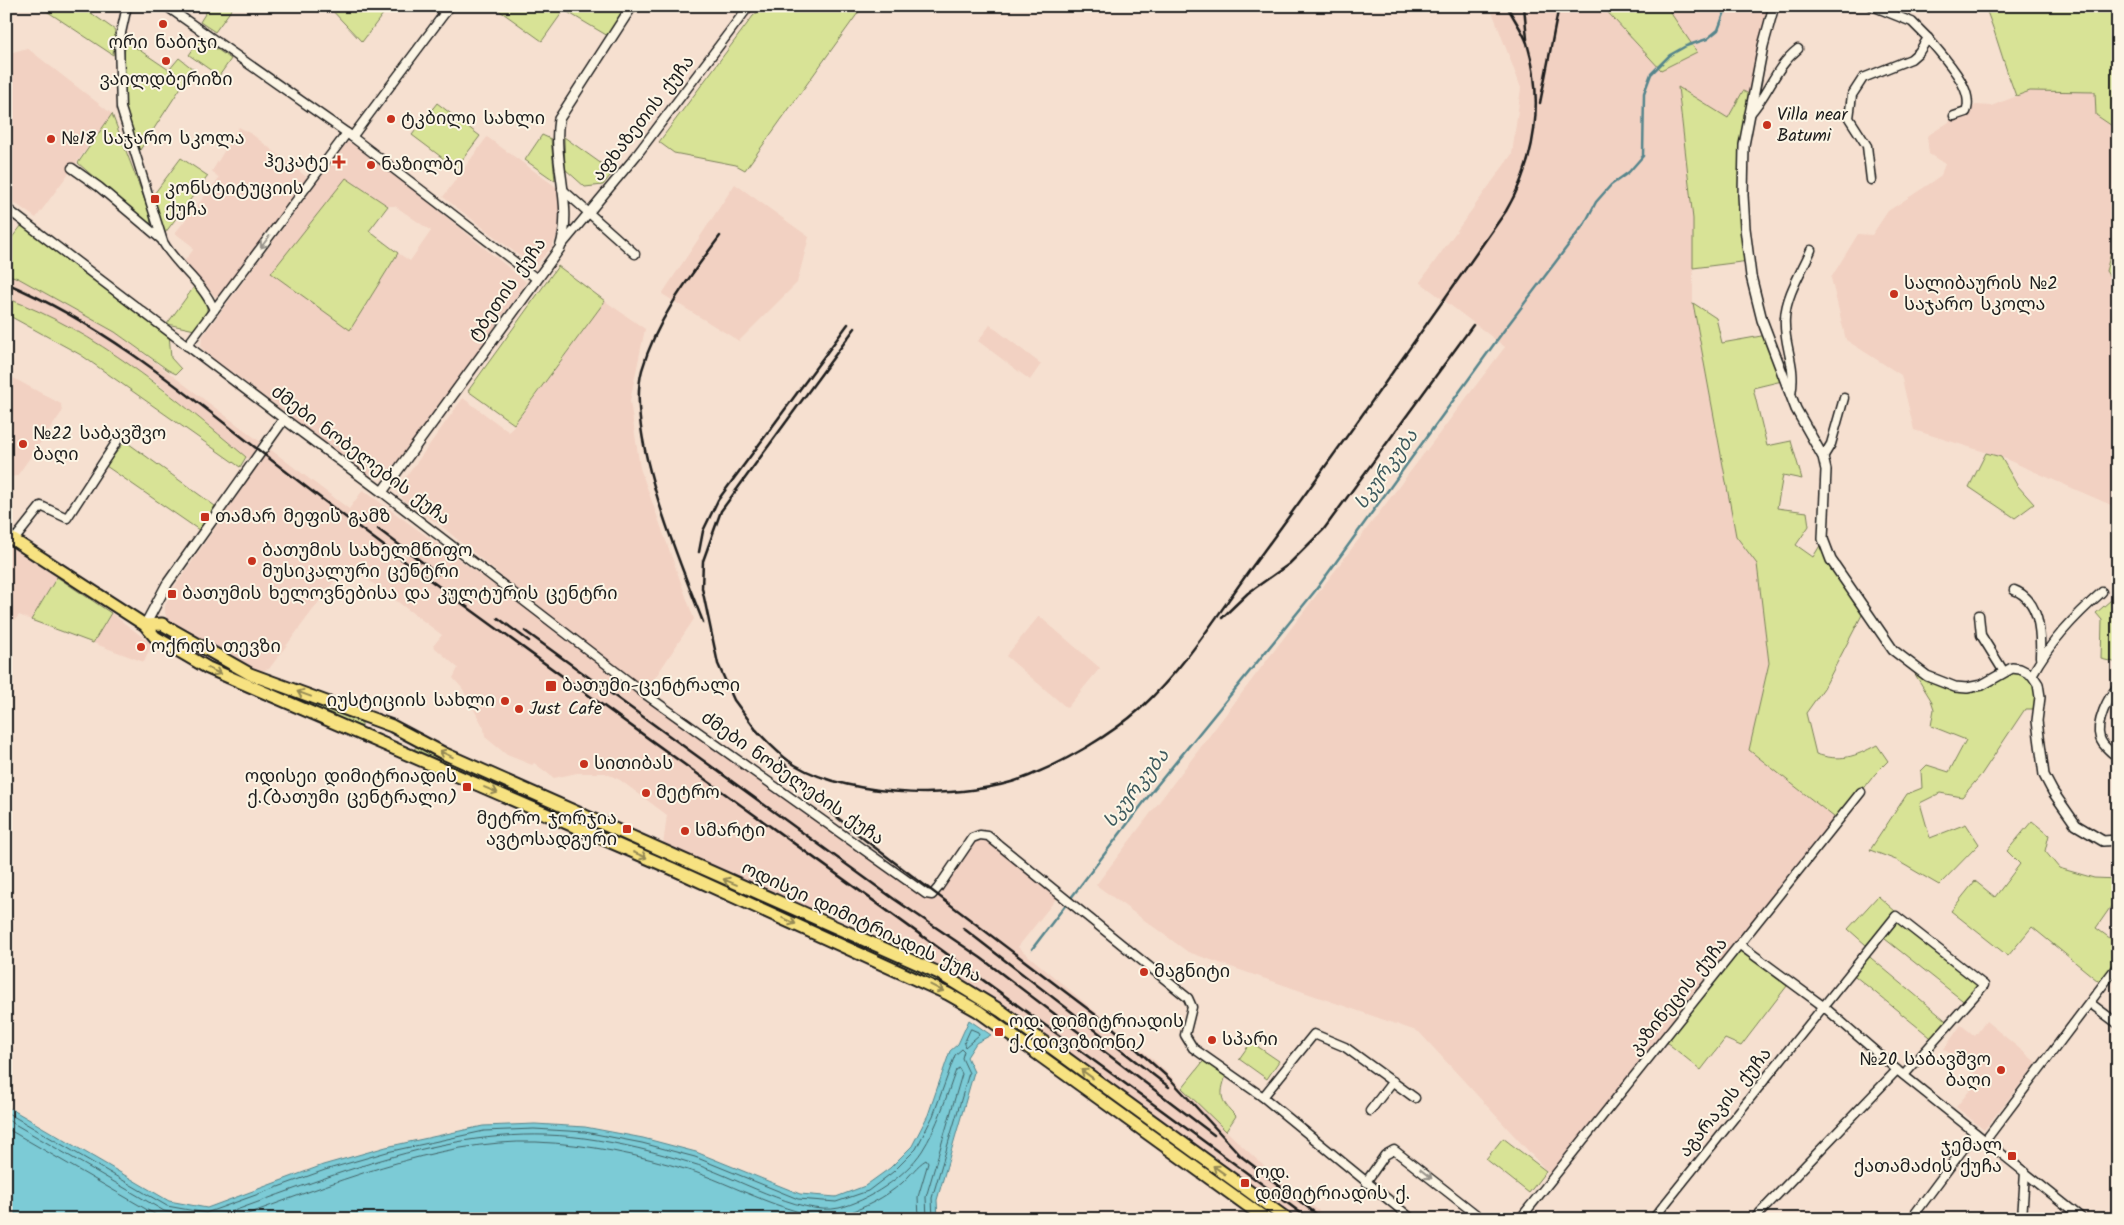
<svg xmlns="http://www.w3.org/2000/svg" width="2124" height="1225" font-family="Kalam,'Noto Sans Georgian',sans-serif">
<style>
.built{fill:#f2d1c2;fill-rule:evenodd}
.green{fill:#d8e396;stroke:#7a8059}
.water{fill:#7bcbd6;stroke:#55858c}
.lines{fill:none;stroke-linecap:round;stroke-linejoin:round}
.shore{stroke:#426266;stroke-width:1}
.stream{stroke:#55858c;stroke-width:2.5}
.minor-casing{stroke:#1c1c1c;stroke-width:11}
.tertiary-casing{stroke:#1c1c1c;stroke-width:12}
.primary-casing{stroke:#1c1c1c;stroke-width:15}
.minor{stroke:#fcf5e5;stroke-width:8}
.tertiary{stroke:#fcf5e5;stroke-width:9}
.primary{stroke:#f7e281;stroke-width:11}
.rail{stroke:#1c1c1c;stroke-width:2.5}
.oneway{stroke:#97938b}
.oneway2{stroke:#948954}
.poi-dot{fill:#c8321e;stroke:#fcf5e5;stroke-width:2}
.labels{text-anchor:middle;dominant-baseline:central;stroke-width:4;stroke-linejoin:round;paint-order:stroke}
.poi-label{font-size:18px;fill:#1c1c1c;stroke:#fcf5e5;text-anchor:start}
.street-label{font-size:18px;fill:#1c1c1c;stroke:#fcf5e5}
.water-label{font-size:19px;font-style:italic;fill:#3d595d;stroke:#fcf5e5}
</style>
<rect width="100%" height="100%" fill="#f6e0d0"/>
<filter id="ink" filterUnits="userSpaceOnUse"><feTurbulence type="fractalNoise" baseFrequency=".02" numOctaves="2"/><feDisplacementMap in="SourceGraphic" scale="10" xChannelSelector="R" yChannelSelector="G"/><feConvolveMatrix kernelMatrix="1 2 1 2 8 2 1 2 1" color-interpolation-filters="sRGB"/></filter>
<g filter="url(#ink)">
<!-- built -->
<g class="built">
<path d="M1490,6h112l59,64 36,-18 -31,-46h108l-21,90 -10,-4 -15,27 -50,-31 15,131v84l43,233 21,28 12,99 -20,87 90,71 -286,357 -134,-146 -231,-80 -92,-67 409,-538 -85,-65 92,-128 9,-66z"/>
<path d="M27,48l85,66 -76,104 -20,-14 -5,5 -5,-4v-151z"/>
<path d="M2030,91l66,1v23l22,15v378l-117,-51 -87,-27 -13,-55 -55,-35 -15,-62 27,-44 14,1 16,-24 52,-34 5,-13 -16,-10 -2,-18 49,-31 15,1z"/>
<path d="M239,127l14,8 56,44 -85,115 -8,3 -33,-34 10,-13 -1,-4 -17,-13 44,-55 -7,-7z"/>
<path d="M487,137l72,52 3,23 -3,19 -7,16 -18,20 -91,-70z"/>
<path d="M346,143h5l60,45 115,94 -83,120 -56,73 -16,2 -165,-124 -5,-6 1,-10zM346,178l42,28h7l36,25 -21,30 -12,-8 -48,77z"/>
<path d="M735,184l74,53 -12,46 -58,58 -77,-47z"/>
<path d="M6,274l12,4 97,54 234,177 14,-19 272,197 -195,-162 -37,-25 -4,-13 64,-89 46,34 96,-131 40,28 -15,72 10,67 54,151 -49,74 287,202 40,-57 8,-3 80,59 -42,53 138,115 85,83 47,43 42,31h-32l-323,-233 -159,-83 -3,10 -150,-68 4,-30 -47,-35 -15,-7h-28l-23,5 -20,-15 -2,2 -25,-10 -22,-18 -1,-9 -22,-40 -9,-10 5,-10 -25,-22 9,-11 -95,-71 -78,105 -7,2 -13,-3 -81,-46 -3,-9v-7l9,-18 83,-122 -100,-83 -80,-52 -71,-33z"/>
<path d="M990,325l51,39 -11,16 -52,-39z"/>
<path d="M6,374l55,30 1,8 -45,64 -9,1 -2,-1z"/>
<path d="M6,544l51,33 -26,43 -12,-5 -4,5 -9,-4z"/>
<path d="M111,613l41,31 -8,18 -51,-19z"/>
<path d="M1039,616l61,52 -33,40 -61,-52z"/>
<path d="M1986,1021l51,42 -53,67 -28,-23 24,-29 -36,-29 17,-24 14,11z"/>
</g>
<!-- green -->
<g class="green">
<path d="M39,6h42l34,24 -2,25z"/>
<path d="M210,6h24l-19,26 -15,-10z"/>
<path d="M328,6h61l-27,36z"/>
<path d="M493,6h132l-17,30 -44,-26 -22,31z"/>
<path d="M765,6h98l-118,164 -9,-5 -62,-12 -15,-11 94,-126z"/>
<path d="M1602,6h64l31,46 -36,18z"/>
<path d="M1985,6h133v124l-22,-15 -1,-23 -65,-1 -14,5c-12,-30 -19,-60 -31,-90z"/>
<path d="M201,38l30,21 -12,17 -30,-21z"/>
<path d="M126,41l43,29 10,-12 14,11 -55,84 -15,-51v-40z"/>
<path d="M1678,87l50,31 15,-27 10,5 -9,49 5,116 -56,7v-49z"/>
<path d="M437,103l43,33 -24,32 -44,-33z"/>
<path d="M112,114l38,100 1,14 -73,-65z"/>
<path d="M542,135l9,4 4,42 -30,-21z"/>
<path d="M564,137l49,35 -10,13 -18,2 -20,-18z"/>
<path d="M181,158l27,18 -43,57 -14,-35z"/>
<path d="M346,178l42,28 -19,25 29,22 -48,77 -79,-57z"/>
<path d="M22,225l147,109 2,24 10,11 -5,5 -8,-4 -53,-38 -97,-54 -12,-4v-29z"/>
<path d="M2118,244v40l-6,-4 -6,-9 5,-18z"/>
<path d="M558,266l47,35 -91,123 -46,-33z"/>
<path d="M194,287c16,19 18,24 1,43l-28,-6z"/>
<path d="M6,298c91,33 167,98 240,159l-6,10 -159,-112 -75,-41z"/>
<path d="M1693,303l23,15 6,25 45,-8 19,45 -33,8 14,58 24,-5 11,38 -19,-4 -6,33 30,4 2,14 -13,19 17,12 8,-13 43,67 -40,77 -18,25 10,41c25,8 38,3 61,-9l11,16 -13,13 -36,47 -90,-71 20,-87 -12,-99 -21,-28z"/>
<path d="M125,441l90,65 -16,24 -93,-64z"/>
<path d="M1986,453l15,4 16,28 17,19 -19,14 -46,-31z"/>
<path d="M57,577l54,36 -18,30 -62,-23z"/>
<path d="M2118,594v69l-17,-4 1,-39 -6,-7z"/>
<path d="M170,640l41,23 43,19 108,41v4l-152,-62z"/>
<path d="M1910,666l57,22 45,-20 20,7 6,34h-13l-44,66 -19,22 -22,-4 -20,10 10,35 36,-14 13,20 -40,41 -43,-25 -26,-10 37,-56 15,-6 -1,-17 6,-6 22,7 17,-32 -35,-14 3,-17 -3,-9z"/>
<path d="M418,746l507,227 56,31 298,215h-5l-294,-212 -57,-32 -509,-226z"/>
<path d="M2032,821l17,14 -4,16 14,17 35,10 24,1v25l-4,-2 -18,26 22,16v21l-15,20 -71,-58 -24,29 -57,-45 24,-30 20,16 25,-33 -13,-13z"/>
<path d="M1878,896l18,16 -30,33 -18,-16z"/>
<path d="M1896,916l88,69 -17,19 -87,-69z"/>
<path d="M1741,950l46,36 -46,60 -16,-7 -24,31 -36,-29z"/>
<path d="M1865,953l85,71 -15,17 -85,-69z"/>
<path d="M1251,1042l28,19 -12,18 -28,-20z"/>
<path d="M1206,1058l21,14c-7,22 -9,27 9,44l-10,15 -44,-43z"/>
<path d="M1503,1138l43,33 -17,22 -43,-34z"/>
</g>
<!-- water -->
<path class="water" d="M969,1020l22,15 -15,8 -9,14 7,15 -37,128 1,19h-932v-113l163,95 38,7 116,-43 63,-18 97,-21 52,-2 50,3 58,11 53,14 104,42 36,3 29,-11 25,-18 22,-22 16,-31 22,-64 8,-7z"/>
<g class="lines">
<!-- shore -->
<g class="shore">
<path d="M971,1029l7,3 1,3 -14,12 -1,-3z"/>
<path d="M6,1112l161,94 39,7 119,-43 62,-18 97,-21 50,-2 51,3 57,11 53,14 103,42 38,3 32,-11 25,-19 23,-23 17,-33 22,-61 7,-6 2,2 -2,7 7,15 -37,125 1,21"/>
<path d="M6,1119l158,92 39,8"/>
<path d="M6,1128l157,91"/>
<path d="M211,1219c120,-42 243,-98 373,-81 36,5 72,14 107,25 39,11 110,54 148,45 29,-7 66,-31 83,-57 16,-25 24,-54 34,-81l3,-2 3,6 -36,123 1,22"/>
<path d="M234,1219c92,-33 203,-80 302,-77 52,2 103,13 152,28 40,11 114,55 154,45 23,-7 42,-17 60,-32 8,-7 15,-18 24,-23l2,3 -10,34 1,22"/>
</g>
<!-- stream -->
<path class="stream" d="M1032,949l122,-160 161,-198 190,-262 80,-106 11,-21 15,-17 18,-13 14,-16 1,-63 7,-19 19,-19 16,-9 21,-7 11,-9 9,-24"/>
<defs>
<g id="minor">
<path d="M127,6l-8,36 2,66 42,134c14,25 40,40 51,68"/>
<path d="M166,6l181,127 190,146"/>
<path d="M437,6l8,7"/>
<path d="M1872,6l40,16 16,16"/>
<path d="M1749,115c20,-21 25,-47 49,-66"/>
<path d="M352,137l98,-131"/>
<path d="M72,168l27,19 63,53"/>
<path d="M1871,180l-4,-34 -18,-28 3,-23 11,-17 48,-19 8,-7 9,-14c14,18 48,51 38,74l-12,4"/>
<path d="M562,189l73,65"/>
<path d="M6,208l278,211"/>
<path d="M561,246l75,-90 113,-150"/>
<path d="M187,346l160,-213"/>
<path d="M1791,395c6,-32 -8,-49 -6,-77 1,-23 17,-47 26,-68"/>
<path d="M1823,457l8,-13 13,-46"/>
<path d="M382,492l263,202 281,200 6,1 6,-7 34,-50 8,-3 8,1 200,162 4,9 -7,28 8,13 70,49 149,122"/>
<path d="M14,540l27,-34 26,12 54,-83"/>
<path d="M2014,590c26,10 27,43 26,67"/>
<path d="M1979,615l2,20 23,37"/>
<path d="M2032,675c18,-33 42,-58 70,-83"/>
<path d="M2112,753c-5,-5 -10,-8 -12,-15 -5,-14 8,-42 18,-51"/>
<path d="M1740,945l83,61 74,64 186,149"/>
<path d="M2090,1003l28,21"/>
<path d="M1263,1097l51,-63 31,13 70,51"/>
<path d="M1370,1111l23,-30"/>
<path d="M1985,1141l133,-176"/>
<path d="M1366,1182l19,-27 9,-5 88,69"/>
<path d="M1520,1219l341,-427"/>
<path d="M1653,1219l243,-303 88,69 -80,90"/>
<path d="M1754,1219l143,-149"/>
<path d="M1911,1219l64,-86"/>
<path d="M2022,1219l3,-47"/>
</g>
<g id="tertiary">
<path d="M1774,6l-11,40 -19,99 -1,50 2,33 6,48 11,44 34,89 27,48 3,13 -3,69 8,21 62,90 34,26 28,11 12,1 15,-3 30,-17 8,1 12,6 6,9 2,13 -3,24 7,54 9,17 23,33 27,16 15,-1"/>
<path d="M145,625l22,-41 117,-165 98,73 178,-244c14,-42 -8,-86 -1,-129l73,-113"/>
</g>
<g id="primary">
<path d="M6,535l139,90 10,12 53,31 465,201 275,125 30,17 288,208"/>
<path d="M145,625l17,-1 88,50 142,52 51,27 496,220 62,38 286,208"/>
</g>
</defs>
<!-- minor casing -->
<use href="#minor" class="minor-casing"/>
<!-- tertiary casing -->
<use href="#tertiary" class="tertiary-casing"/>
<!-- primary casing -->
<use href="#primary" class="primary-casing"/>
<!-- minor -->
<use href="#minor" class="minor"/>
<!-- tertiary -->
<use href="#tertiary" class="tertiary"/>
<!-- primary -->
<use href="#primary" class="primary"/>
<!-- rail -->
<g class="rail">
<path d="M1524,6l3,33"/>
<path d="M1540,103l19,-97"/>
<path d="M6,283c96,41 174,105 255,169 59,46 119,92 180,136 289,211 581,417 868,631"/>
<path d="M378,529l60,45"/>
<path d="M699,552l4,-21 15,-31 130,-176"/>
<path d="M498,618l31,23"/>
<path d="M1222,618l26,-25 41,-29 35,-35 149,-204"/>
<path d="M703,622c-24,-61 -78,-189 -61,-252 14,-50 48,-94 78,-134"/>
<path d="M525,631l369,268 87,59 233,177"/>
<path d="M756,730c12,12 24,26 39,35 57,34 173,36 234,11 37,-15 82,-41 112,-68 47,-43 81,-101 119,-152 84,-114 165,-229 246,-345 30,-51 38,-111 21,-168 -4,-12 -14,-25 -20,-37"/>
<path d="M759,734l-25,-34 -16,-36 -16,-76 1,-27 18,-50 134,-183"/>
<path d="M780,759l42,46 43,35 248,188 59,53 70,76"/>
<path d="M963,928l206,159"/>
<path d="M1238,1154l85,65"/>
</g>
</g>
<!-- one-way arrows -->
<defs><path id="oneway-shaft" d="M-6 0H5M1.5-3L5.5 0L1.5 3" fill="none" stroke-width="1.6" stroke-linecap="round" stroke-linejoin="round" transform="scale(1.25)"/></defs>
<g class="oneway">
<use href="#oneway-shaft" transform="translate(265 242) rotate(127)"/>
<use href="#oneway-shaft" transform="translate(1426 1174) rotate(38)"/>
</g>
<g class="oneway2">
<use href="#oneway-shaft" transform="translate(214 671) rotate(26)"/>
<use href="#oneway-shaft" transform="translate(304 694) rotate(-160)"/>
<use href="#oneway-shaft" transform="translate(446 754) rotate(-155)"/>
<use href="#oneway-shaft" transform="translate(491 790) rotate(23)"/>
<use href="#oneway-shaft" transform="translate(640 855) rotate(23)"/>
<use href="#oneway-shaft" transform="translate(730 882) rotate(-157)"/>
<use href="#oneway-shaft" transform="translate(789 921) rotate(24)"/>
<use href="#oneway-shaft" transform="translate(937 988) rotate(27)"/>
<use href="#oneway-shaft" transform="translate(1087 1074) rotate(-144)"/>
<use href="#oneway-shaft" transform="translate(1219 1170) rotate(-144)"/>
</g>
</g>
<!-- markers -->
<g class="poi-dot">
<circle cx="163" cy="24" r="5"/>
<circle cx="166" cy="61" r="5"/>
<circle cx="391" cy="119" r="5"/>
<circle cx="1767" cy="125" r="5"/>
<circle cx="51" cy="139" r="5"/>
<path d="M336.5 154.5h5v5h5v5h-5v5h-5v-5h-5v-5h5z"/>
<circle cx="371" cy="165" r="5"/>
<rect x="150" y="194" width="10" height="10" rx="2.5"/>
<circle cx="1894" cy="294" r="5"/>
<circle cx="23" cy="444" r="5"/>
<rect x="200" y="512" width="10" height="10" rx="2.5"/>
<circle cx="252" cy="561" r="5"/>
<rect x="167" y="589" width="10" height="10" rx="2.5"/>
<circle cx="141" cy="647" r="5"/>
<rect x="545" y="680" width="12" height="12" rx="2.5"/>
<circle cx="505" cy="701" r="5"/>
<circle cx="519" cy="709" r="5"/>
<circle cx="584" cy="764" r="5"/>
<rect x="462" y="782" width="10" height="10" rx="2.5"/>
<circle cx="646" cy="793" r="5"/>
<rect x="622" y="824" width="10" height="10" rx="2.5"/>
<circle cx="685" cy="831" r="5"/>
<circle cx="1144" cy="972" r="5"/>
<rect x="994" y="1027" width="10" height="10" rx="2.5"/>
<circle cx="1212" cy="1040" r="5"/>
<circle cx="2001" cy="1070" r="5"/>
<rect x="2007" y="1151" width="10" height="10" rx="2.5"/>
<rect x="1240" y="1178" width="10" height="10" rx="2.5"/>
</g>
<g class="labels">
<!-- poi labels -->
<g class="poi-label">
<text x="163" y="43" text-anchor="middle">ორი ნაბიჯი</text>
<text x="166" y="80" text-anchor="middle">ვაილდბერიზი</text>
<text x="1777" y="115">Villa near<tspan x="1777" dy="21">Batumi</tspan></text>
<text x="401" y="119">ტკბილი სახლი</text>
<text x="61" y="139">№18 საჯარო სკოლა</text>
<text x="329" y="162" text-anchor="end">ჰეკატე</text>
<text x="381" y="165">ნაზილბე</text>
<text x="165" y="189">კონსტიტუციის<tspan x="165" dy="21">ქუჩა</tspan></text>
<text x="1904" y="284">სალიბაურის №2<tspan x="1904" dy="21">საჯარო სკოლა</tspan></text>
<text x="33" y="434">№22 საბავშვო<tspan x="33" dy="21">ბაღი</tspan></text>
<text x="215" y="517">თამარ მეფის გამზ</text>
<text x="262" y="551">ბათუმის სახელმწიფო<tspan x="262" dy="21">მუსიკალური ცენტრი</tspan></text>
<text x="182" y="594">ბათუმის ხელოვნებისა და კულტურის ცენტრი</text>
<text x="151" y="647">ოქროს თევზი</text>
<text x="562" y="686">ბათუმი-ცენტრალი</text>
<text x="495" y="701" text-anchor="end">იუსტიციის სახლი</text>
<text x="529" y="709">Just Cafe</text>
<text x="594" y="764">სითიბას</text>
<text x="457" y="777" text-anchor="end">ოდისეი დიმიტრიადის<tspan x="457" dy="21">ქ.(ბათუმი ცენტრალი)</tspan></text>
<text x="656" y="793">მეტრო</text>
<text x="617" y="819" text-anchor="end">მეტრო ჯორჯია<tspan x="617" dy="21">ავტოსადგური</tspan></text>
<text x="695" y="831">სმარტი</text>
<text x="1154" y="972">მაგნიტი</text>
<text x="1009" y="1022">ოდ. დიმიტრიადის<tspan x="1009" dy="21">ქ.(დივიზიონი)</tspan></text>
<text x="1222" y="1040">სპარი</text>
<text x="1991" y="1060" text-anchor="end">№20 საბავშვო<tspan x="1991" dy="21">ბაღი</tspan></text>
<text x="2002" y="1146" text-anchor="end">ჯემალ<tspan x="2002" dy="21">ქათამაძის ქუჩა</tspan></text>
<text x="1255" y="1173">ოდ.<tspan x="1255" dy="21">დიმიტრიადის ქ.</tspan></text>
</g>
<!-- street labels -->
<g class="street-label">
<text transform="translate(644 119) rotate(-52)">აფხაზეთის ქუჩა</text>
<text transform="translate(508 290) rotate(-55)">ტბეთის ქუჩა</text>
<text transform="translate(360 456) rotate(37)">ძმები ნობელების ქუჩა</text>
<text transform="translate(792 779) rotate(35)">ძმები ნობელების ქუჩა</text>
<text transform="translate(861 923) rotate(25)">ოდისეი დიმიტრიადის ქუჩა</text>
<text transform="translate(1679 997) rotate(-51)">კაზინეცის ქუჩა</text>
<text transform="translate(1726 1103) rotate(-51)">აგარაკის ქუჩა</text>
</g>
<!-- water labels -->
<g class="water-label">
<text transform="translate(1387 470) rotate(-54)">სკურკუბა</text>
<text transform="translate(1137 789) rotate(-52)">სკურკუბა</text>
</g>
</g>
<!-- margin -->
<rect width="2124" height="1225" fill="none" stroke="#fcf5e5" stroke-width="25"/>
<rect x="12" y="12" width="2099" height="1200" fill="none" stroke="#1c1c1c" stroke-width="2" filter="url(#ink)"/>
</svg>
